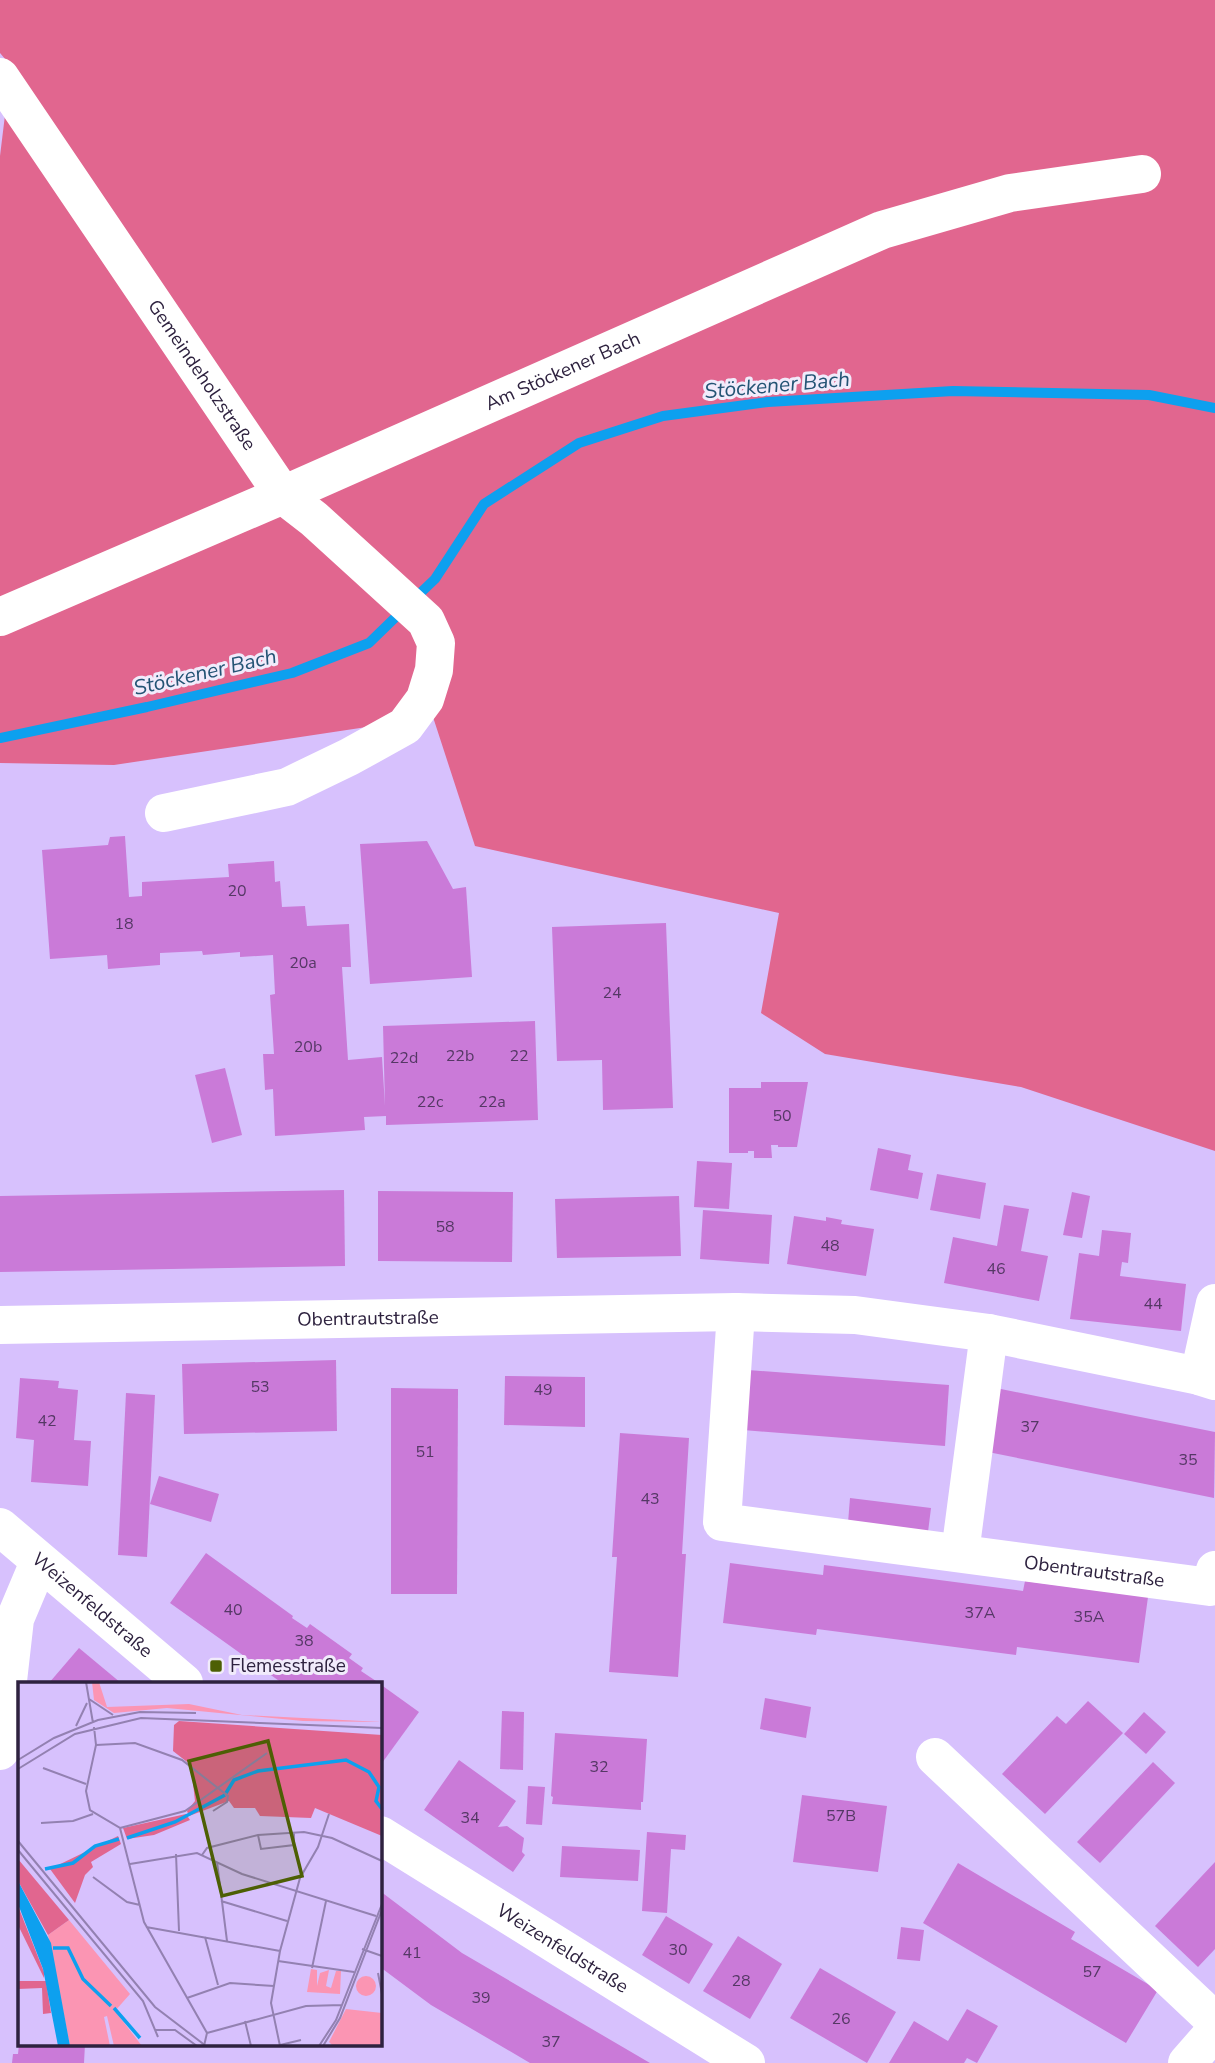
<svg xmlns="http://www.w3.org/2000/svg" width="1215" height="2063" font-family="'Nunito Sans',sans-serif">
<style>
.forest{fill:#e1668f}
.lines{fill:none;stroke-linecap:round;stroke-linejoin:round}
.stream{stroke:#0da0ef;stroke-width:10}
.building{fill:#ca7ad8}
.minor{stroke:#fff;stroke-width:38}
.poi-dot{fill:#4d5f04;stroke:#f1ebfb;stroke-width:2.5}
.labels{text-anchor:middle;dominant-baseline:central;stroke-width:6;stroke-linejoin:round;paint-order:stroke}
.number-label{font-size:16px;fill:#553865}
.street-label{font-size:19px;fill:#2e223f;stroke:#f1ebfb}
.poi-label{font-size:19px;fill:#2e223f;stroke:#f1ebfb;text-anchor:start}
.water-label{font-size:21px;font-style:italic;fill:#235374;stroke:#f1ebfb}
.inset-river{fill:none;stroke:#0da0ef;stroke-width:3.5}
.inset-road{fill:none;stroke:#9381b1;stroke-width:2}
.view{fill:#4d5f04;fill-opacity:0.15;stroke:#4d5f04;stroke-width:3.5}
.inset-edge{fill:none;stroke:#2e223f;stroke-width:3.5}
</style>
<rect width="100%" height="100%" fill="#d7c1fd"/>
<!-- forest -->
<path class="forest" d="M0,0h1215v1151l-194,-64 -196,-33 -64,-41 18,-100 -304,-67 -42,-129 -319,48 -114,-2v-607l11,-90 -11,-13z"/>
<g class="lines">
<!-- stream -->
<g class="stream">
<path d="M413,600l22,-21 49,-75 95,-61 84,-27 105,-14 185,-11 196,4 66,13"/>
<path d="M0,738l147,-31 145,-34 77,-30 34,-33"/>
</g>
</g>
<!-- building -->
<g class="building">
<path d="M125,836l4,61 13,-1v-14l87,-5 -1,-13 46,-3 1,21 5,-1 2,26 23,-1 2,20 42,-2 2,43h-9l6,93 34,-3 3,49 -2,-80 152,-5 3,99 -152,5v-9l-22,1 1,13 -90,6 -2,-47 -8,1 -2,-36h11l-4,-59 5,-1 -2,-39 -33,2v-5l-37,3 -1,-4 -42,2v12l-52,4 -1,-14 -57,4 -8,-109 66,-5 2,-8z"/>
<path d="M427,841l26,48 13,-2 6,90 -102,7 -10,-140z"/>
<path d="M666,923l7,185 -70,2 -1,-50 -45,1 -5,-134z"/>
<path d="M225,1068l17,67 -30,8 -17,-68z"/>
<path d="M761,1082h47l-11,65h-19v-2h-7l1,13h-18v-7h-6v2h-19v-65h32z"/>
<path d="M878,1148l33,7 -3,15 15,3 -5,26 -48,-9z"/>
<path d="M697,1161l35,2 -3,46 -35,-2z"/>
<path d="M937,1174l49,9 -6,36 -50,-9z"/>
<path d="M344,1190l1,76 -345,6v-76z"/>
<path d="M378,1191l135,1 -1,70 -134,-1z"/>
<path d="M1072,1192l18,4 -8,42 -19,-3z"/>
<path d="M679,1196l2,60 -124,2 -2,-59z"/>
<path d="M1004,1205l25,4 -8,42 27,5 -9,45 -95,-18 9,-46 44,9z"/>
<path d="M703,1210l69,5 -3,49 -69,-5z"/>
<path d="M794,1216l32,5v-4l16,3 -1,4 33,5 -8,47 -79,-12z"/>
<path d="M1102,1230l29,3 -3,30 -6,-1 -2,14 66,8 -5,47 -111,-12 9,-66 20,3z"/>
<path d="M336,1360l1,71 -153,3 -2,-70z"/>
<path d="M748,1370l201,15 -4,61 -202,-16z"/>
<path d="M505,1376l80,1v50l-81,-2z"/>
<path d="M20,1378l39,3 -1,7 20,2 -4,50 17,1 -3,45 -57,-4 3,-42 -18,-2z"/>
<path d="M391,1388l67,1 -1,205h-66z"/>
<path d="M996,1388l219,44 -1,66 -231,-47z"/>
<path d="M126,1393l29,2 -8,162 -29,-2z"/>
<path d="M620,1433l69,5 -7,116h4l-8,123 -69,-5 8,-115h-5z"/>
<path d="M159,1476l60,18 -8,28 -61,-18z"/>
<path d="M850,1498l81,10 -3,24 -80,-9z"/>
<path d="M206,1553l87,63 -1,2 15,10 3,-4 42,30 -3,4 14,10 -2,3 18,12h-97l-112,-80z"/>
<path d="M730,1563l93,12 1,-10 199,26 2,-10 123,16 -9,66 -122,-16 -1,8 -199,-26 -1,6 -93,-12z"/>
<path d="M79,1648l42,35h-72z"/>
<path d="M380,1684l39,28 -37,51 -2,-1z"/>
<path d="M765,1698l46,9 -5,31 -46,-9z"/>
<path d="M1088,1701l35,32 -78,81 -43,-40 55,-58 9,8z"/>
<path d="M502,1711l22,1 -1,58 -23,-1z"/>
<path d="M1144,1712l22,20 -20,22 -22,-20z"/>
<path d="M555,1733l92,6 -4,63h-2v8l-89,-6 1,-7 -2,-1z"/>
<path d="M459,1760l57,41 -18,26 9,-1 17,12 -2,14 3,3 -12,17 -89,-62z"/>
<path d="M1153,1762l22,21 -75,80 -23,-21z"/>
<path d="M528,1786l17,1 -3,38 -16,-1z"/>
<path d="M802,1795l85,11 -9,66 -85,-10z"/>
<path d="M647,1832l39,3 -1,15 -14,-1 -4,64 -25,-2z"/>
<path d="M562,1846l78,4 -2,31 -78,-4z"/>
<path d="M1215,1862v87l-17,18 -43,-41z"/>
<path d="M958,1863l117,69 -4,7 87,51 -32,53 -203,-120z"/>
<path d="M380,1891l82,62 188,110h-120l-99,-58 -51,-38z"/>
<path d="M666,1916l47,28 -24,40 -47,-29z"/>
<path d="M901,1927l23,3 -4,31 -23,-2z"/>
<path d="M738,1936l44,28 -32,55 -47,-28z"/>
<path d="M820,1968l76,44 -29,51 -77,-45z"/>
<path d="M967,2009l31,17 -21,37 -10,-5 -3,5h-75l25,-42 34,20z"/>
<path d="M19,2044h66l-1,19h-72l1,-9h5z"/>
</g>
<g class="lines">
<!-- minor -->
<g class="minor">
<path id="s1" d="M0,77l283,418 31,24 112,102 10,22 -2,27 -9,29 -20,27 -56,31 -62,30 -123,26"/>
<path id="s2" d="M0,617l283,-122 599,-265 128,-37 132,-19"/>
<path id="s3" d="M736,1312l-14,210 488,65 5,-17"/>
<path id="s4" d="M0,1325l736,-13 119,3 134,18 210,43 16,5"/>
<path d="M1199,1376l16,-73"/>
<path id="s5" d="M0,1527l184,156"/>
<path d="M960,1553l29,-220"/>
<path d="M0,1751l15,-132 24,-57"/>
<path d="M935,1757l280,264"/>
<path id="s6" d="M380,1835l366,228"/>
<path d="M1187,2063l28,-32"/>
</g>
</g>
<!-- markers -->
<rect class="poi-dot" x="209" y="1659" width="14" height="14" rx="3.5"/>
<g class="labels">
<!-- number labels -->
<g class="number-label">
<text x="237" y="891">20</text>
<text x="124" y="924">18</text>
<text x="303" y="963">20a</text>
<text x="612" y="993">24</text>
<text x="308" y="1047">20b</text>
<text x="460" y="1056">22b</text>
<text x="519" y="1056">22</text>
<text x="404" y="1058">22d</text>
<text x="430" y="1102">22c</text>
<text x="492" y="1102">22a</text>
<text x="782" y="1116">50</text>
<text x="445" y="1227">58</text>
<text x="830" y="1246">48</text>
<text x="996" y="1269">46</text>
<text x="1153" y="1304">44</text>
<text x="260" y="1387">53</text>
<text x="543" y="1390">49</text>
<text x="47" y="1421">42</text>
<text x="1030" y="1427">37</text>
<text x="425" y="1452">51</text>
<text x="1188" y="1460">35</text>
<text x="650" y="1499">43</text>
<text x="233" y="1610">40</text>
<text x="980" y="1613">37A</text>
<text x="1089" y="1617">35A</text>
<text x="304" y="1641">38</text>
<text x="599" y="1767">32</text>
<text x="841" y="1816">57B</text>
<text x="470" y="1818">34</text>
<text x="678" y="1950">30</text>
<text x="412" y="1953">41</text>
<text x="1092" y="1972">57</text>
<text x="741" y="1981">28</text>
<text x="481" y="1998">39</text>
<text x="841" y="2019">26</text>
<text x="551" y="2042">37</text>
</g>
<!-- street labels -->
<g class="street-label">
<text stroke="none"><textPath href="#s2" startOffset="614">Am Stöckener Bach</textPath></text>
<text stroke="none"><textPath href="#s1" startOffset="360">Gemeindeholzstraße</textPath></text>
<text stroke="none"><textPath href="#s4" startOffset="368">Obentrautstraße</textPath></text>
<text stroke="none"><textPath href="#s3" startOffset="586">Obentrautstraße</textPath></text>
<text stroke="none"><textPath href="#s5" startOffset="121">Weizenfeldstraße</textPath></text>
<text stroke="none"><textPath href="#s6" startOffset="215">Weizenfeldstraße</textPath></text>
</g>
<!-- poi labels -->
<g class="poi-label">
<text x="230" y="1666">Flemesstraße</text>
</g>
<!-- water labels -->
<g class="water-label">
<text transform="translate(777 385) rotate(-5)">Stöckener Bach</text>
<text transform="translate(205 672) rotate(-13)">Stöckener Bach</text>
</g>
</g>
<!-- overview -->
<g transform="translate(18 1682)">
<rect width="364" height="364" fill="#d7c1fd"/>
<path d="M74,0h7l8,25 82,-3 53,11 140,7 -79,-1 -136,-13 -53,5 -20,-13zM51,238l61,74 -15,17 27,35h-28l-7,-30 -3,1 6,29h-40l-22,-111zM293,287l6,1v16l3,-13 9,-3 -3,16 5,2 5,-17h5l-1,23 -33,-2zM338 304a10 10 0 1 1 20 0a10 10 0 1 1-20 0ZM328,327l36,4v33h-49l-4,-4z" fill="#fb95b3"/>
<path d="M161,39l203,14v101l-67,-28 -4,10 -51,-2 -5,-8h-21l-5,-7 -40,15 -2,-5 8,-10 -4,-36 -18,-14 1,-26zM168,132l4,6 -36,15 -27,4 -4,-11zM100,154l3,8 -30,18 2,5 -8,8 -10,28 -25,-34zM0,177l51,61 -21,15 -30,-54zM0,224l26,66v6l-26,-53zM0,299h28l5,32 -8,1 -1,-26 -24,1z" fill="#e1668f"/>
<path d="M0,199l33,62 19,103h-12l-15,-77 -25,-65z" fill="#0da0ef"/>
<path class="inset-river" d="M208,111l8,-13 24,-9 88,-11 23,12 10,15 -3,14 6,8M109,156l48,-16 50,-27M27,187l28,-6 22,-17 24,-7M35,266h15l15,31 28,27M96,326l26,30"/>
<path class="inset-road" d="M68,0l7,41M71,17l24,16M58,44l11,-23M76,45l2,18 -10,46 4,19 30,18 24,94 63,111 -3,13M78,63l39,-2 47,17 46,36 -1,6 -14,9M0,78l36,-22 44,-18 42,-8 56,1M25,86l43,16M0,87l57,-35 66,-16 241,10M23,141l32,-2 20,-7M102,146l65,-17 82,-58M240,153l3,14 33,-4v-13M0,159l137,166 51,39M0,168l125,151 15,36M158,172l3,77M184,173l5,-7 51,-13 46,-3 28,6 50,23M199,180l10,79M112,182l67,-11 45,21 134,42M75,195l34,25 13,3M203,219l66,20M128,245l134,24M187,255l13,48M344,267l20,7M260,279l76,11M294,286l14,-67M360,291l4,21M169,316l43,-15 44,3M227,339l6,25M137,348h20l22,16M189,351l99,-27 36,-1M258,364l25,-6M262,364l-9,-43 9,-52 20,-73 18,-31 11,-33M301,364l17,-26 46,-116M305,364l17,-28 42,-108"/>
<path class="view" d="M250,59l34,135 -80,20 -33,-135z"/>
<rect width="364" height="364" class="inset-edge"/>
</g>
</svg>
